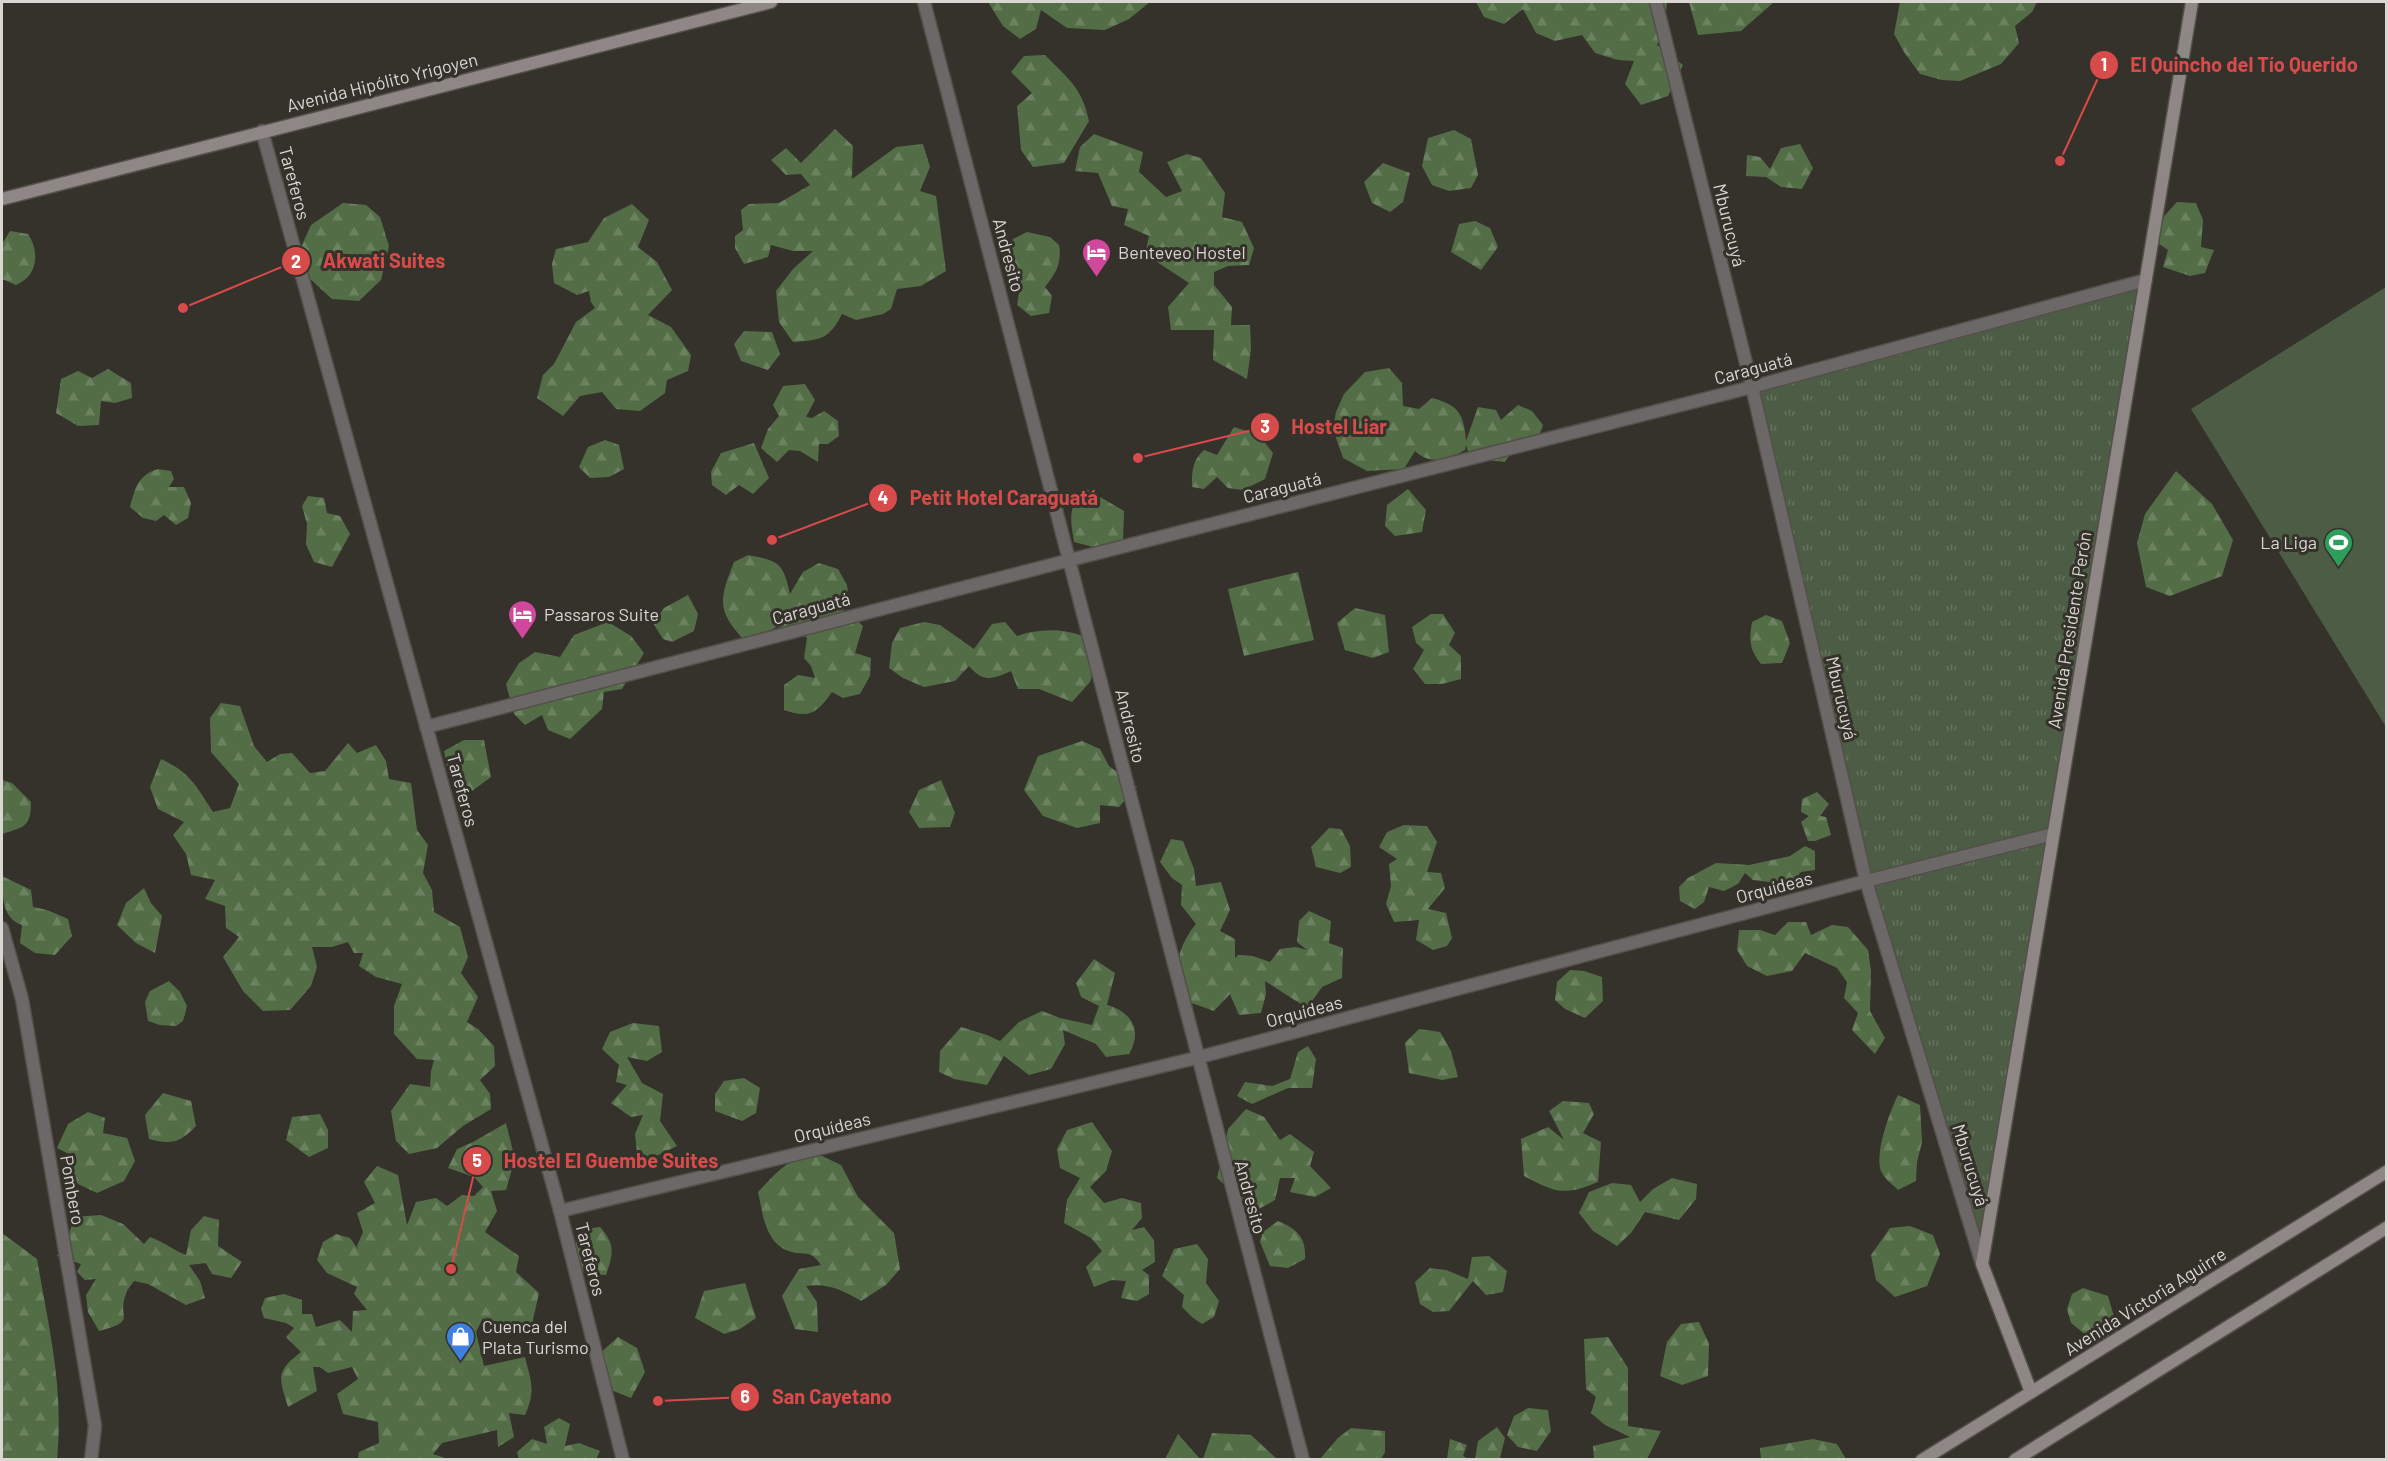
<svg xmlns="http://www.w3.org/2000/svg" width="2388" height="1461" font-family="Barlow,sans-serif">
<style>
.forest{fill:url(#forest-firs)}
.park{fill:url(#park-tufts)}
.pitch{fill:#4d5d45}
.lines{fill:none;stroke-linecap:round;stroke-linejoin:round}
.street-casing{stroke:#534f49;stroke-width:15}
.secondary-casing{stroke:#534f49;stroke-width:15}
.street{stroke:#6d6868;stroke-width:12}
.secondary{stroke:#8e8785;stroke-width:12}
.labels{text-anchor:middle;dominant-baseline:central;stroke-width:6;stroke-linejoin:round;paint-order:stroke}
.street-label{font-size:18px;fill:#dad7d3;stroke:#35312b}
.poi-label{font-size:18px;fill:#dad7d3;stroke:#35312b;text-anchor:start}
.leader{fill:none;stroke:#d74b4a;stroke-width:2}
.callout-dot{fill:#d74b4a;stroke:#35312b;stroke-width:2}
.mark-label{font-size:18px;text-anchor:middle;font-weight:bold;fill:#fff}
.callout-label{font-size:20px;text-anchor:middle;font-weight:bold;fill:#d74b4a;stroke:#35312b;stroke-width:6;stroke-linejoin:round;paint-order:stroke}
</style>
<defs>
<pattern id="forest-firs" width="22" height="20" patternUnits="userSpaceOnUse" patternTransform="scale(1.5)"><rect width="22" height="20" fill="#536e46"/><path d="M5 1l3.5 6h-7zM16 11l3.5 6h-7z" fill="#6b8260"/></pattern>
<pattern id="park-tufts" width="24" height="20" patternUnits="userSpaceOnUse" patternTransform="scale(1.5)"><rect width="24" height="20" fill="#4d5d45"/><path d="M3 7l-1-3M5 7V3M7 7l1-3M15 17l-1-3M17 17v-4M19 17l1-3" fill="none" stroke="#66745f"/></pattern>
</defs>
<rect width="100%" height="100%" fill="#35312b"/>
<!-- forest -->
<g class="forest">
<path d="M988,2h162l-21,17 -24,11 -38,-2 -26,-18 -5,19 -16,10 -17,-13z"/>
<path d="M1476,2h191l-3,31 -7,12 26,20 -15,31 -27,9 -16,-21 9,-23 -16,-1 -23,-7 -13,-18 -27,6 -19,-8 -13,-24 -19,15 -20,-7z"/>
<path d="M1689,2h85l-33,29 -43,4z"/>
<path d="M1900,2h137l-5,10 -17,14 4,17 -18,21 -41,17 -18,-1 -22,-6 -16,-22 -10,-18z"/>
<path d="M1045,55c23,24 37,32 44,66l-25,42 -31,4 -12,-17 -4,-44 15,-13 -21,-21 13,-16z"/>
<path d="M835,129l18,17 -1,33 44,-32 27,-3 7,23 -10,24 16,5 10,75 -25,15 -24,3 -6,20 -8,5 -27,6 -14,-6c-13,26 -22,26 -49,28l-14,-20 -3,-31 17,-22 20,-18h-20l-22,-6 -3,12 -24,7 -9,-16v-12l8,-6 -2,-20 8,-6 30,-1 31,-18 -9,-11 -15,1 -15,-15 15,-12 15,15z"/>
<path d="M1454,130l17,9 7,36 -7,13 -22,3 -17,-6 -10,-19 6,-28z"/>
<path d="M1094,134l49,18 -4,20 27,25 16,-6 -15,-29 20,-8 14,4 24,35 -3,24 20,5 12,26 -5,17 -21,1 -14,6v13l18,22 -1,18h19l1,24 -4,30 -34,-19 1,-30h-43l-3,-23 21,-24 -44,-29 4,-18 -25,-11 4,-16 -16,-3 -14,-33 -23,-2 5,-24z"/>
<path d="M1800,144l13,24 -11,21 -21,-2 -15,-10 -20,-1 1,-21 13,2 10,12 11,-21z"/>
<path d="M1383,163l27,10 -7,29 -13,10 -18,-9 -8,-21z"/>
<path d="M2177,202l19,1 7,17 -2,27 13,3 -9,23 -15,3 -27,-9 5,-17 -16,-11 13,-24z"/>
<path d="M343,203l23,2 14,12 9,29 -8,34 -22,21 -27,-2 -24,-22 -7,-30 10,-22z"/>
<path d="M632,204l17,16 -11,27 19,15 15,28 -24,25 23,12 20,28 -3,16 -21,9 -2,13 -25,18 -24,-2 -14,-17 -22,4 -17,20 -26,-18 6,-23 11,-11 22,-42 19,-14 -4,-6 -2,-11 -12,4 -23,-12 -2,-19 4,-15 32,-7 16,-24z"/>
<path d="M1475,221l15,7 8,19 -17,23 -30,-18 8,-28z"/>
<path d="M10,231l18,3c12,18 10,42 -12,51l-14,-6v-35z"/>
<path d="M1027,232l23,5 9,8c3,18 -3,28 -14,42l7,9 -3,17 -18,3 -14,-11 3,-18 -15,-11 -1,-16 9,-21z"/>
<path d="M744,331l28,1 8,22 -12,16 -27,-9 -7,-17z"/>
<path d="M1389,368l13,15 1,23 16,3 13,-11c26,7 32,15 34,43l12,-34 18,3 5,10 17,-15 14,6 11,14 -2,6 -11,16 -13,-4 -12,19 -35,-4 -4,-13 -1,5c-18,9 -34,16 -50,1l-11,18 -37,2 -24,-13 -10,-29 3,-17 8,-18 21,-22z"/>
<path d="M108,369l23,14 1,15 -17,5 -14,-2 -2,24 -21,1 -22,-13 5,-34 17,-8 14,7z"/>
<path d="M805,384l10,16 -9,17 6,1 12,-7 14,10 1,15 -11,8h-9l-1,18 -18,-11 -11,-1 -12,12 -16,-14 7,-19 11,-13 -6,-11 10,-19z"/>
<path d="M1234,427l25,8 14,18 -8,26 -22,11 -15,-2 -11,-11 -13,12 -12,-2c0,-16 0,-26 12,-37l13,5z"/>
<path d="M605,440l14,5 5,24 -15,8 -19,1 -11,-11 9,-20z"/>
<path d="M754,443l15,35 -16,16 -14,-9 -13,10 -14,-10 -1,-13 10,-19z"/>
<path d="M158,469l13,2 3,8 -5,8h15l7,16 -3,15 -12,7 -12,-10 -8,6 -13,-3 -13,-11c5,-19 8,-32 28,-38z"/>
<path d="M2176,471l36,33 21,36 -11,36 -52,20 -24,-9 -9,-44 8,-29z"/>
<path d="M1085,488l39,23 -1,30 -26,7 -23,-6c-4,-24 -6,-36 11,-54z"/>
<path d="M1408,489l18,21 -4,22 -27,4 -10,-10 2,-21z"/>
<path d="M308,496l16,2 3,15 13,3 10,18 -18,33 -18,-5 -8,-18 1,-20 -5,-18z"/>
<path d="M748,555c31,6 35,7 42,39l13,-22 16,-9 19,6 9,16 2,19 -8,9 11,3 11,10 -8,27 16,5 -1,18 -10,18 -17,4 -11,-6c-15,21 -22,27 -48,18v-25l14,-10 17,3 -4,-12 -7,-8 3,-20 -9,-8 -22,-3 -28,17c-31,-32 -30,-42 -14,-82z"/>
<path d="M1298,572l16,68 -70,16 -16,-67z"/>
<path d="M688,595l10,19 -4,17 -22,11 -9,-3 -10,-16 11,-15z"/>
<path d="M1355,608l30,7 4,37 -16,6 -28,-8 -8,-27z"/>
<path d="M1431,614h12l12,19 -6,12 12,11v23l-19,5h-17l-12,-15 11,-19 -8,-7 -4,-16z"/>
<path d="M1766,615l16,6 8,22 -8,20 -21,1c-12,-14 -12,-25 -9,-42z"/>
<path d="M608,622l23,14 13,17 -22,36 -18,3 -2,17 -32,30 -22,-9 -6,-15 -17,10 -11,-11 -8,-30 13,-21 16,-11 25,5 14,-22z"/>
<path d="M924,622l16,3 34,24 18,-25 13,-2 12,14c19,-7 44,-8 63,-1 7,3 14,10 20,15l-10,32 -18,20 -33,-13h-21l-7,-18c-18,8 -28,12 -42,-5l-14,15 -31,6 -21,-9 -14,-10 3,-25 8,-15z"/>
<path d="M221,703l19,3 14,40 13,16 13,-8 12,-1 18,20 15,-2 23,-28 9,10 19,-8 10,16 3,18 22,4 6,47 11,15 -5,28 9,17 2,22 26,15 8,30 -7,16 17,24 -11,25 11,7 16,17 1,20 -15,14 10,14 1,15 -28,17 -26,22 -28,6 -13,-13 -5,-30 19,-27 20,3 1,-16 3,-11 -17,-1 -23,-25v-28l8,-22 -26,-7 -17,-11 4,-13h-9l-6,-11 -16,5h-20l5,20 -6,19 -21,24 -27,1 -20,-20 -20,-34 16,-20 -13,-9 -1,-22 -20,-7 10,-19 -24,-5 -5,-21 -13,-19 11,-13 -26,-13 -8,-22 11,-28c30,14 35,27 52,53l17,-4 9,-24 -28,-32 -1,-34z"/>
<path d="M464,740h20l7,37 -19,14 -24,-18 -4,-22z"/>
<path d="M1082,741l18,8 9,17 28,21 -18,20 -19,-2v18l-23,5 -34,-12 -19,-26 14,-34z"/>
<path d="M2,780l10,3 19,19c0,25 -7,25 -29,32z"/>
<path d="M941,780l14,33 -5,14 -31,1 -10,-16 10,-22z"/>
<path d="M1817,792l12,12 -9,12 6,1 5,18 -16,6h-7l-7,-19 8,-6 -8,-4 1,-13z"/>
<path d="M1404,825l23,1 10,16 -10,30 14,1 4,15 -17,21 18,4 6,25 -5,8 -14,4 -17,-10 3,-20 -25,2 -8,-18 5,-18 -2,-22 8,-5 -18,-12 8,-15z"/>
<path d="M1329,828l12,1 9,17 1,21 -11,6 -24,-6 -5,-20z"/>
<path d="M1171,839l12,2 11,28 2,17 25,-4 9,28 -10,21 15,8v19l3,-3 15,1 17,6 10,-13 16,-2 11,3 -10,-8 2,-21 10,-10 22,10 -2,22 14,5 -1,30 -20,9 -15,21 -42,-27 1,13 -5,19 -22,2 -9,-21 -16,17 -39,-14c-1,-26 3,-52 21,-73l-15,-19 1,-20 -10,-7 -12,-16z"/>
<path d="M1805,846l10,5v19l-14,2 -8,9 -15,2 -25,-3 -8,-7 -7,11 -14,7 -15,-4 -5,15 -9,7 -15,-8 -1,-14 9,-9 28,-15 33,2 41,-9z"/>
<path d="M2,876l29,14 2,17 14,3 21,9 4,17 -17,19 -20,-2 -15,-10 2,-18c-21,-7 -19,-30 -20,-49z"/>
<path d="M144,888l7,15 11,13 -7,37 -19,-10 -19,-18 9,-22z"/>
<path d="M1788,922h18l5,13 21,-10 16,2 20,23 3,21 -1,40 15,27 -10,16 -23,-24 6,-17 -14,-15 3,-16 -10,-14 -32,-15 -13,18 -25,5 -20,-10 -10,-16 2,-20h21l15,5z"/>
<path d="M1094,959l21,14 -8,32c25,7 36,26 22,49l-23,3 -10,-13 -33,-14 2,14 -14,25 -22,6 -25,-19 -17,29 -33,-6 -15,-7 1,-21 21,-24 26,8 13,6 19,-19 23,-11 18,7 32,7 7,-19 -18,-9 -5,-14z"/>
<path d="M1570,970l14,1 18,6 1,24 -18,17 -20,-9 -10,-9 2,-18z"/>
<path d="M169,981l11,11 7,14 -4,15 -7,5 -16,-1 -12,-4 -3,-19 5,-11z"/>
<path d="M633,1023l26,3 3,26 -15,9 -20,-4 15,26 21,11 -3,27 17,25 -29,14 -11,-8 -2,-18 8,-19 -12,2 -20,-14 16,-18 -11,-3 3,-17 -17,-16 8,-17z"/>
<path d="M1419,1029l21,3 11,19 7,26 -16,3 -33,-7 -4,-30z"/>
<path d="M1308,1046l8,13 -4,29h-24l-36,16 -15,-8 8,-14 27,4 18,-7 8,-27z"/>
<path d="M744,1078l16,10 -4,25 -14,8 -27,-10v-17l9,-13z"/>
<path d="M163,1093l28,8 5,25c-16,17 -25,19 -47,13l-4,-24z"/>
<path d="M1898,1095l22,10 2,37 -5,20 -1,19 -18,9c-5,-5 -13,-11 -16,-17 -9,-17 8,-62 16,-78z"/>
<path d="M1563,1101l26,2 5,11 -11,19 18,9 -3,40c-34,14 -42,11 -74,-6l-3,-37 27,-12 16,13 -15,-29z"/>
<path d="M1246,1109l18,8 16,23 10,-6 24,18 -4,14 21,22 -16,9 -25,-5 5,-14h-15l-5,22 -20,11 -38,-33 11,-49z"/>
<path d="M88,1112l17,6 -2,15 24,5 8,23 -11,20 -27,12 -19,-9 -11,-16 4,-13 -14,-7 11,-24z"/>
<path d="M320,1114l8,16v18l-19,9 -23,-17 6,-23z"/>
<path d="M1092,1122l20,29 -6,20 -16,16 14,16 18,-5 19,5 1,15 -10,12 12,-3 10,13 1,22 -13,8 7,5v19l-12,7 -16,-3 5,-17 -14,-1 -18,7 -8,-20 16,-16 -11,-13 -27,-15 3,-23 13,-22 -20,-10 -3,-19 10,-19z"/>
<path d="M506,1123l9,36 -9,31 -15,1 6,20 -12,21 34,24 -3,16 23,21 -7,31 -36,7 -13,-13 -7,14 8,34 41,-9c6,24 11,34 0,58l-16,-2 5,24 -16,10 -1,-17 -55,13 -9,11 15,5h-90l1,-7 20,-9 -1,-21 -35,-8 -6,-20 21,-15 -6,-12 -24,6 -8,-6h-7l4,24 -29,16c-9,-30 -13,-35 13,-55l-15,-15 8,-9 -8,-5 -22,-5 -3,-9 4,-11 19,-4 18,6v14h10l4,13 24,-7 12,12 1,-21 14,-1 -13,-16 3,-7 -30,-14 -10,-13 6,-18 13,-8 14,4 8,11 -1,-3 6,-14 -6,-19 18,-10 -11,-21 13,-16 21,9 9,50 9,-23 20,-4 11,8 15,-11 12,1 9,-9 -9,-10 -26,-9 9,-19 16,-7z"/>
<path d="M822,1156l19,9 17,32 36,36 6,36 -14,16 -25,16c-19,-11 -33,-18 -55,-15l11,16 1,30 -23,-3 -13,-33 17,-27 22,-4c-11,-16 -14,-9 -29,-13 -27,-7 -29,-38 -34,-60 23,-24 30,-35 64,-36z"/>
<path d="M1672,1178l25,6 -1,15 -17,21 -34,-8 -14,21 -14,13 -24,-15 -14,-18 10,-21 23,-9 19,2 9,17 13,-13z"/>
<path d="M101,1215l22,9 21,20 6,-7c14,5 23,13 36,18l5,-25 13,-14 15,4 -1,26 24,16 -11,16 -19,-4 -6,-11 -17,2 11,16 5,17 -19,7 -38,-21 -14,-3c-3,4 -7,9 -8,13 -10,25 13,26 -27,37l-11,-19 -2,-17 10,-16 -11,1 -8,-8 4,-8 -24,-8 12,-21 5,-18z"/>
<path d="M1278,1221c19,8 28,16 27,38l-17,9 -18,-2 -10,-24 3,-10z"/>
<path d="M1910,1226l23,9 7,19 -13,32 -32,11 -19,-17 -5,-25 19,-27z"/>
<path d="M600,1227c16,18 13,27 6,48l-20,-1 -14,-15 7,-29z"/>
<path d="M2,1233l35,26c12,70 27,129 20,200h-55z"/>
<path d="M1197,1244l11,15 -2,24 13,18 -5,16 -12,7 -10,-7 -10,-10 2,-12 -22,-19 12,-27z"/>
<path d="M1489,1256l18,15 -4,21 -17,3 -13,-14 -24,30 -16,1 -13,-8 -5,-22 15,-14 16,2 22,9 4,-22z"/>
<path d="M745,1283l11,35 -16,11 -16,5 -29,-16 9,-27z"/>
<path d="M2083,1288l25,8 12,41 -18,11 -31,-25 -4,-14 5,-15z"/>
<path d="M1699,1322l10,22 -1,32 -26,9 -22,-9 7,-34 14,-18z"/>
<path d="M618,1337l19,11 8,24 -14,26 -20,-8 -14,-34z"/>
<path d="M1608,1337l20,31v58l33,5 -14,28h-53l-1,-13 37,-9 -25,-12 -14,-12 5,-16 -10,-8 -2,-50z"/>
<path d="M1528,1408l20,2 3,21 -14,20 -19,-4 -11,-12 7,-19z"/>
<path d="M559,1418l11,6 -5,22 14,-3 21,8 -4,8h-77l-2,-7 15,-13 15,5 -3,-17z"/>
<path d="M1497,1427l8,11 -5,20 1,1h-26l3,-18z"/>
<path d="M1351,1428l34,3v21l-4,7h-61l18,-21z"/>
<path d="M1212,1433l39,2 26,24h-74z"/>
<path d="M1178,1434l22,25h-35z"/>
<path d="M1450,1439l17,6 -4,11 5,3h-21z"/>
<path d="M1813,1439l24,5 9,15h-85l-1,-11z"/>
</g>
<!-- park -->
<path class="park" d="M2146,280l-164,984 -116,-383 -114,-494z"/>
<!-- pitch -->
<path class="pitch" d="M2386,287v440l-195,-318z"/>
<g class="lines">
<defs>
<g id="street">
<path d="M924,2c127,485 250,972 379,1458"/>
<path d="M1656,2l96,385 114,494 116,383"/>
<path d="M262,131l298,1080 63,249"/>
<path d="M426,727l644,-167 682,-173 394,-107"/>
<path d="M2,928l20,71 73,427 -4,34"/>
<path d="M560,1211l636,-153 670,-177 187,-47"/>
</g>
<g id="secondary">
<path d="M2,199l769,-197"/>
<path d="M2031,1392l-49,-128 210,-1262"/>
<path d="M1922,1460l464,-288"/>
<path d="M2015,1460l371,-232"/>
</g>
</defs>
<!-- street casing -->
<use href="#street" class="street-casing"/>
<!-- secondary casing -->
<use href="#secondary" class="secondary-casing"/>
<!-- street -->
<use href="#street" class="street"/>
<!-- secondary -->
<use href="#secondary" class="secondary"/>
</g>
<!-- icons -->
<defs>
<symbol id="hotel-pin" viewBox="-11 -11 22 30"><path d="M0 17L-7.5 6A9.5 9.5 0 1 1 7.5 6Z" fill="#d1479c" stroke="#35312b"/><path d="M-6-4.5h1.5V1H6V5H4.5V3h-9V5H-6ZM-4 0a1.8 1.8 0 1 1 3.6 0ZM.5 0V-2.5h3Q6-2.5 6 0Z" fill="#fff"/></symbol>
<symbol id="stadium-pin" viewBox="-11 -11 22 30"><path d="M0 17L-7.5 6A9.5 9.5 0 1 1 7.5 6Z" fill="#2e9e5b" stroke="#35312b"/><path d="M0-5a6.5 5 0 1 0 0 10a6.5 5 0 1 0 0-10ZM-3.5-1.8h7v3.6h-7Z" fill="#fff"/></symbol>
<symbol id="shop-pin" viewBox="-11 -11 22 30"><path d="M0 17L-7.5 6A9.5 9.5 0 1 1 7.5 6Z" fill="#3f7fe0" stroke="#35312b"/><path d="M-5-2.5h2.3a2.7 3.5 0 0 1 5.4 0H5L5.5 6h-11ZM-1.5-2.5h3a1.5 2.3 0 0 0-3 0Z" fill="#fff"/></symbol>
</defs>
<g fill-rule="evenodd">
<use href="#hotel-pin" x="1080" y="236" width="33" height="45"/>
<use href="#stadium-pin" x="2322" y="526" width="33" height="45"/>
<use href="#hotel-pin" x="506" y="598" width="33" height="45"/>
<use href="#shop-pin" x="444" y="1320" width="33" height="45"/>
</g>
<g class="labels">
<!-- street labels -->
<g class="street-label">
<text transform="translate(382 82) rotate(-14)">Avenida Hipólito Yrigoyen</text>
<text transform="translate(295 183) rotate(75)">Tareferos</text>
<text transform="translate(1730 225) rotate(76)">Mburucuyá</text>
<text transform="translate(1009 255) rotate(75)">Andresito</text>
<text transform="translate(1753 368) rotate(-15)">Caraguatá</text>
<text transform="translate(1282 487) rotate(-14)">Caraguatá</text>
<text transform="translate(811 608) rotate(-15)">Caraguatá</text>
<text transform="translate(2069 630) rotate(-81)">Avenida Presidente Perón</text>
<text transform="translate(1842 698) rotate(77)">Mburucuyá</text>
<text transform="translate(1131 726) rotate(76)">Andresito</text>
<text transform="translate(463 790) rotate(75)">Tareferos</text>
<text transform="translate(1774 887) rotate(-15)">Orquídeas</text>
<text transform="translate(1304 1011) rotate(-15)">Orquídeas</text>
<text transform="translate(832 1127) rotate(-14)">Orquídeas</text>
<text transform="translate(1971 1165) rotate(73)">Mburucuyá</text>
<text transform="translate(73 1190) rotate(80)">Pombero</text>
<text transform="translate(1251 1197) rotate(75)">Andresito</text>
<text transform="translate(591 1259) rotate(76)">Tareferos</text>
<text transform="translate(2145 1301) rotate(-32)">Avenida Victoria Aguirre</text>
</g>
<!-- poi labels -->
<g class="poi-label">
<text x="1118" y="252">Benteveo Hostel</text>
<text x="2317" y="542" text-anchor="end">La Liga</text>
<text x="544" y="614">Passaros Suite</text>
<text x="482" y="1326">Cuenca del<tspan x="482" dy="21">Plata Turismo</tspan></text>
</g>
</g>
<!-- callouts -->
<path class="leader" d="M2060 161L2104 65M183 308L296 261M1138 458L1265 427M772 540L883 498M451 1269L477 1161M658 1401L745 1397"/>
<g class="callout-dot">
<circle cx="2060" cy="161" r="6"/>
<circle cx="183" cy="308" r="6"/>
<circle cx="1138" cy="458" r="6"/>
<circle cx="772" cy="540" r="6"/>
<circle cx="451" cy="1269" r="6"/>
<circle cx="658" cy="1401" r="6"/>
<circle cx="2104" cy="65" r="15"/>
<circle cx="296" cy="261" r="15"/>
<circle cx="1265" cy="427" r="15"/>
<circle cx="883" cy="498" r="15"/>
<circle cx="477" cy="1161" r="15"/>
<circle cx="745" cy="1397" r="15"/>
</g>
<g class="mark-label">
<text x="2104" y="71">1</text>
<text x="296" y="268">2</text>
<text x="1265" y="433">3</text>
<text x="883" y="504">4</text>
<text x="477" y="1167">5</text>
<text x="745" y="1403">6</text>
</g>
<g class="callout-label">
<text x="2244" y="72">El Quincho del Tío Querido</text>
<text x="384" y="268">Akwati Suites</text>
<text x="1339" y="434">Hostel Liar</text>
<text x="1004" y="505">Petit Hotel Caraguatá</text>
<text x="611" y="1168">Hostel El Guembe Suites</text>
<text x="832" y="1404">San Cayetano</text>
</g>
<!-- border -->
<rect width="2388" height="1461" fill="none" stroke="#dad7d3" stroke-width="6"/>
</svg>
